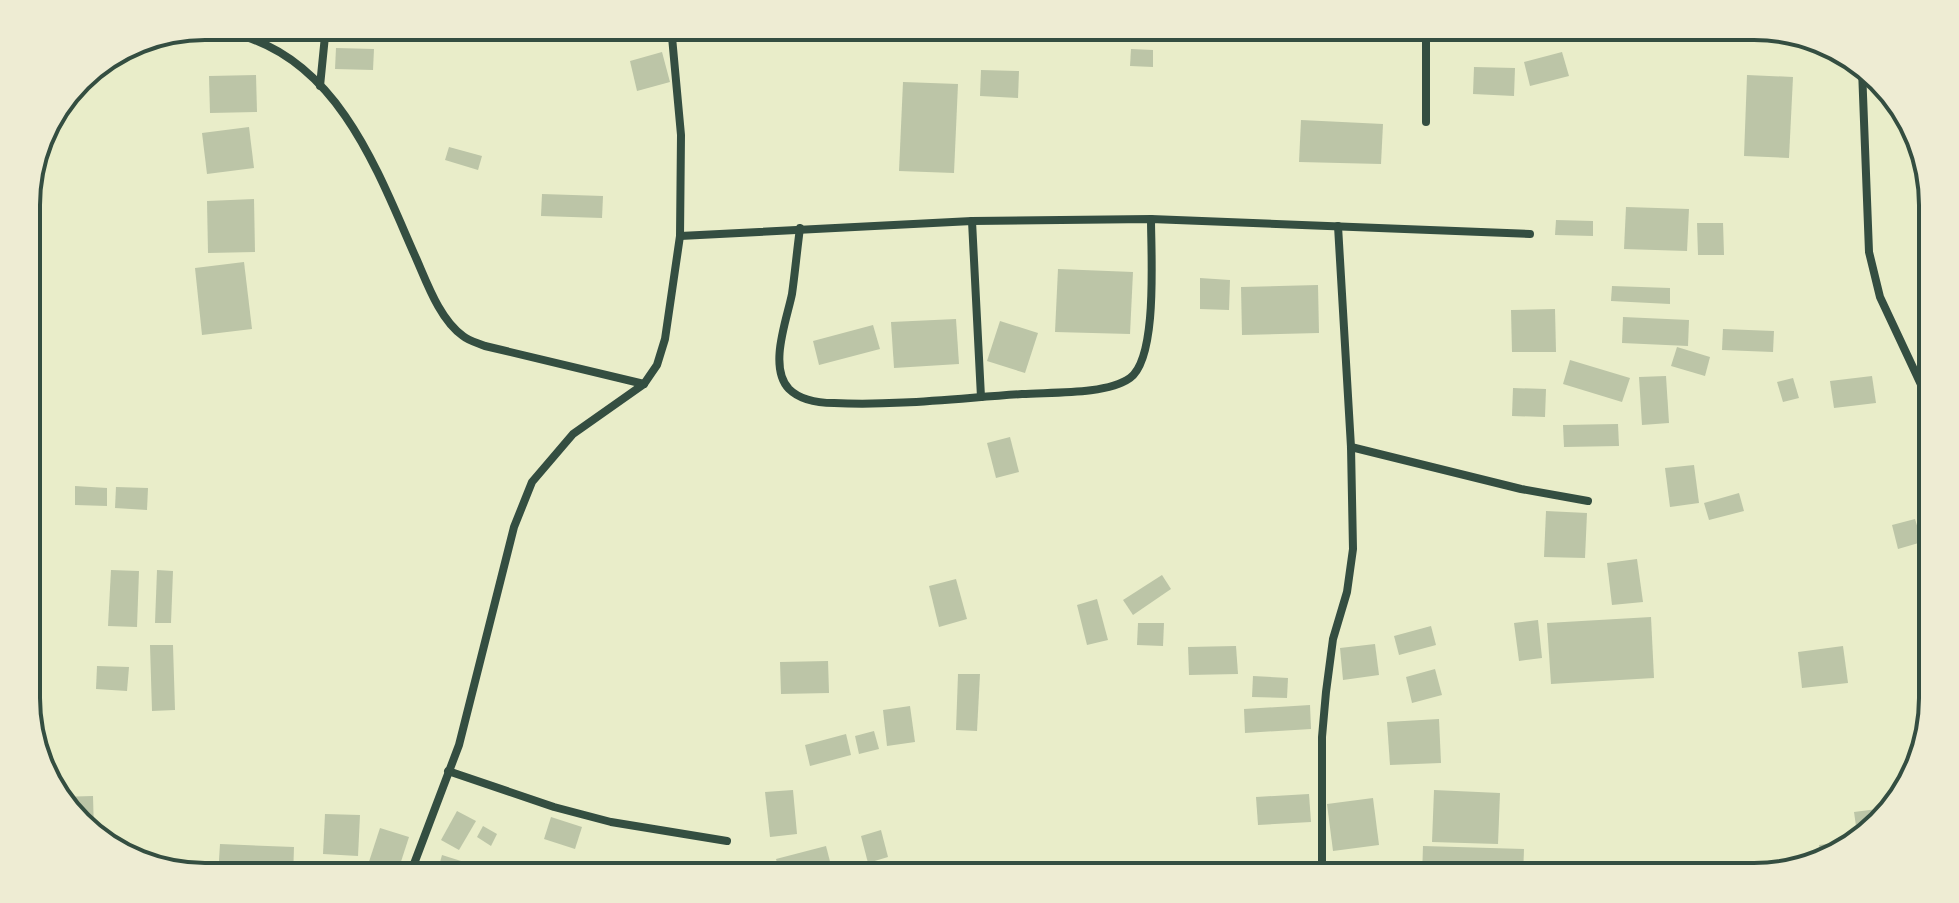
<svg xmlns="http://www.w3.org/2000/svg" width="1959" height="903" font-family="'Source Sans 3',sans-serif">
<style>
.building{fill:#bcc5a7}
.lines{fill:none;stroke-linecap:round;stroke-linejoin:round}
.minor{stroke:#344e41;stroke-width:8}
.rim{fill:none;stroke:#344e41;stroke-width:4}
</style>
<rect width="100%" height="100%" fill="#e9edc9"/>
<!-- building -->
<g class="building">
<path d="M336,48l38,1 -1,21 -38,-1z"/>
<path d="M1131,49l22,1v17l-23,-1z"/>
<path d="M662,52l8,30 -33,9 -7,-30z"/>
<path d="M1562,52l7,24 -39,10 -6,-24z"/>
<path d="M1474,67l41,1 -1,28 -41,-2z"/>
<path d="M981,70l38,1 -1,27 -38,-2z"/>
<path d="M256,75l1,37 -47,1 -1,-37z"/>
<path d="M1747,75l46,2 -4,81 -45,-2z"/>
<path d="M903,82l55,2 -4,89 -55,-2z"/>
<path d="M1301,120l82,4 -2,40 -82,-2z"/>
<path d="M249,127l5,41 -47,6 -5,-41z"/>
<path d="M449,147l33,9 -4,14 -33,-10z"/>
<path d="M1923,160l8,21 1,41h-6z"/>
<path d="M542,194l61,2 -1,22 -61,-2z"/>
<path d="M254,199l1,53 -47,1 -1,-52z"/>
<path d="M1626,207l63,2 -2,42 -63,-2z"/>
<path d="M1556,220l37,1v15l-38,-1z"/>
<path d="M1697,223h26l1,32h-26z"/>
<path d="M244,262l8,67 -50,6 -7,-67z"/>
<path d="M1058,269l75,3 -3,62 -75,-2z"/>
<path d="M1200,278l30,2 -1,30 -29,-1z"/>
<path d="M1318,285l1,48 -77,2 -1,-48z"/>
<path d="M1612,286l58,2v16l-59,-3z"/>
<path d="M1555,309l1,43h-44l-1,-42z"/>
<path d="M1623,317l66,3 -1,26 -66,-3z"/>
<path d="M956,319l3,45 -65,4 -3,-46z"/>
<path d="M1000,321l38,12 -13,40 -38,-12z"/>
<path d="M873,325l7,24 -61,16 -6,-24z"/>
<path d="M1723,329l51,2 -1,21 -51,-2z"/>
<path d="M1677,347l33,10 -5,19 -34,-10z"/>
<path d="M1570,360l60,18 -8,24 -59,-18z"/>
<path d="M1666,376l3,47 -27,2 -3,-48z"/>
<path d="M1872,376l4,27 -42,5 -4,-27z"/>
<path d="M1793,378l6,20 -16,4 -6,-20z"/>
<path d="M1513,388l33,1 -1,28 -33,-1z"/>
<path d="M1618,424l1,22 -55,1 -1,-22z"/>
<path d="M1010,437l9,35 -23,6 -9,-35z"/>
<path d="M1694,465l5,38 -29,4 -5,-39z"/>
<path d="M75,486l32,2v18l-32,-1z"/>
<path d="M116,487l32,1 -1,22 -32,-2z"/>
<path d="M1739,493l5,18 -35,9 -5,-17z"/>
<path d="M1546,511l41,2 -2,45 -41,-1z"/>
<path d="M1915,519l7,23 -24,7 -6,-24z"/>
<path d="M1637,559l6,43 -31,3 -5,-42z"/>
<path d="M111,570l28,1 -2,56 -29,-1z"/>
<path d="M157,570l16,1 -2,52h-16z"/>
<path d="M1162,575l9,14 -38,26 -10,-15z"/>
<path d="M956,579l11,40 -28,8 -10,-41z"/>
<path d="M1097,599l11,41 -21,5 -10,-40z"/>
<path d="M1651,617l3,61 -103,6 -4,-61z"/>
<path d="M1538,620l4,38 -23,3 -5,-38z"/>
<path d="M1138,623h26l-1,23 -26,-1z"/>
<path d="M1431,626l5,19 -37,10 -5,-19z"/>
<path d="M1375,644l4,31 -36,5 -3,-32z"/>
<path d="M150,645h23l2,65 -23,1z"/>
<path d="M1236,646l2,28 -49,1 -1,-28z"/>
<path d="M1843,646l5,37 -46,5 -4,-36z"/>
<path d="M828,661l1,32 -48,1 -1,-32z"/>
<path d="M97,666l32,1 -2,24 -31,-2z"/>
<path d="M1435,669l7,26 -30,8 -6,-26z"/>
<path d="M958,674h22l-3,57 -21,-1z"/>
<path d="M1253,676l35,2 -1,20 -35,-1z"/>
<path d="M1310,705l1,24 -66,4 -1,-24z"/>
<path d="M910,706l5,36 -28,4 -4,-36z"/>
<path d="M1439,719l2,44 -51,2 -3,-43z"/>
<path d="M874,731l5,18 -20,5 -4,-18z"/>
<path d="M846,734l5,21 -41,11 -5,-21z"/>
<path d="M793,790l4,44 -27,3 -5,-45z"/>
<path d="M1434,790l66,3 -2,51 -66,-2z"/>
<path d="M1309,794l2,28 -53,3 -2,-28z"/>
<path d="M93,796l1,35 -31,-24 -4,-10z"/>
<path d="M1373,798l6,47 -46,6 -6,-47z"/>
<path d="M1885,808l-19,24 -9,1 -3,-21z"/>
<path d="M457,811l19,10 -17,29 -18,-10z"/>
<path d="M325,814l35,1 -2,41 -35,-2z"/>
<path d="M551,817l31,10 -7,22 -31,-10z"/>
<path d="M483,826l14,8 -6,12 -14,-9z"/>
<path d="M380,828l29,9 -13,40h-32z"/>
<path d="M881,830l7,27 -20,6 -7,-27z"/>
<path d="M1859,840l-5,7 -33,11 -2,-13z"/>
<path d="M220,844l74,3 -1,30h-75z"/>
<path d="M826,846l8,31h-53l-5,-18z"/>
<path d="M1423,846l101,3 -1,28h-101z"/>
<path d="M442,855l19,6 -5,16 -19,-4z"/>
</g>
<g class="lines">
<!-- minor -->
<g class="minor">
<path d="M1426,26v96"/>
<path d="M179,31c21,1 47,0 67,6 96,31 133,138 170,221 11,25 24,62 47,78 6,5 15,7 22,10l159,38"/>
<path d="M1862,69l7,183 11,45 52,111"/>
<path d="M320,86l6,-60"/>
<path d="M972,221l9,176"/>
<path d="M800,228c-3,22 -5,45 -8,66 -5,25 -24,73 -3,95 11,11 29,14 45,14 62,3 126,-5 188,-9 29,-2 84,1 108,-16 28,-20 21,-124 21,-159"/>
<path d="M680,236l292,-15 179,-2 379,15"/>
<path d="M1351,447l170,42 67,12"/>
<path d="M448,771l106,36 57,15 116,19"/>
<path d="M409,877l50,-132 55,-218 18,-45 41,-48 71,-50 13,-19 8,-26 15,-103 1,-101 -10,-109"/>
<path d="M1322,877v-140l4,-45 7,-53 14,-47 6,-43 -2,-102 -13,-221"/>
</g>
</g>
<!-- crop -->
<path d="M0 0H1959V903H0ZM205 40H1754A165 165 0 0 1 1919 205V698A165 165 0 0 1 1754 863H205A165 165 0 0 1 40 698V205A165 165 0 0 1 205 40Z" fill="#eeecd3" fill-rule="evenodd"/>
<path class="rim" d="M205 40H1754A165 165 0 0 1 1919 205V698A165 165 0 0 1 1754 863H205A165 165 0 0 1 40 698V205A165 165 0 0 1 205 40Z"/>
</svg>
